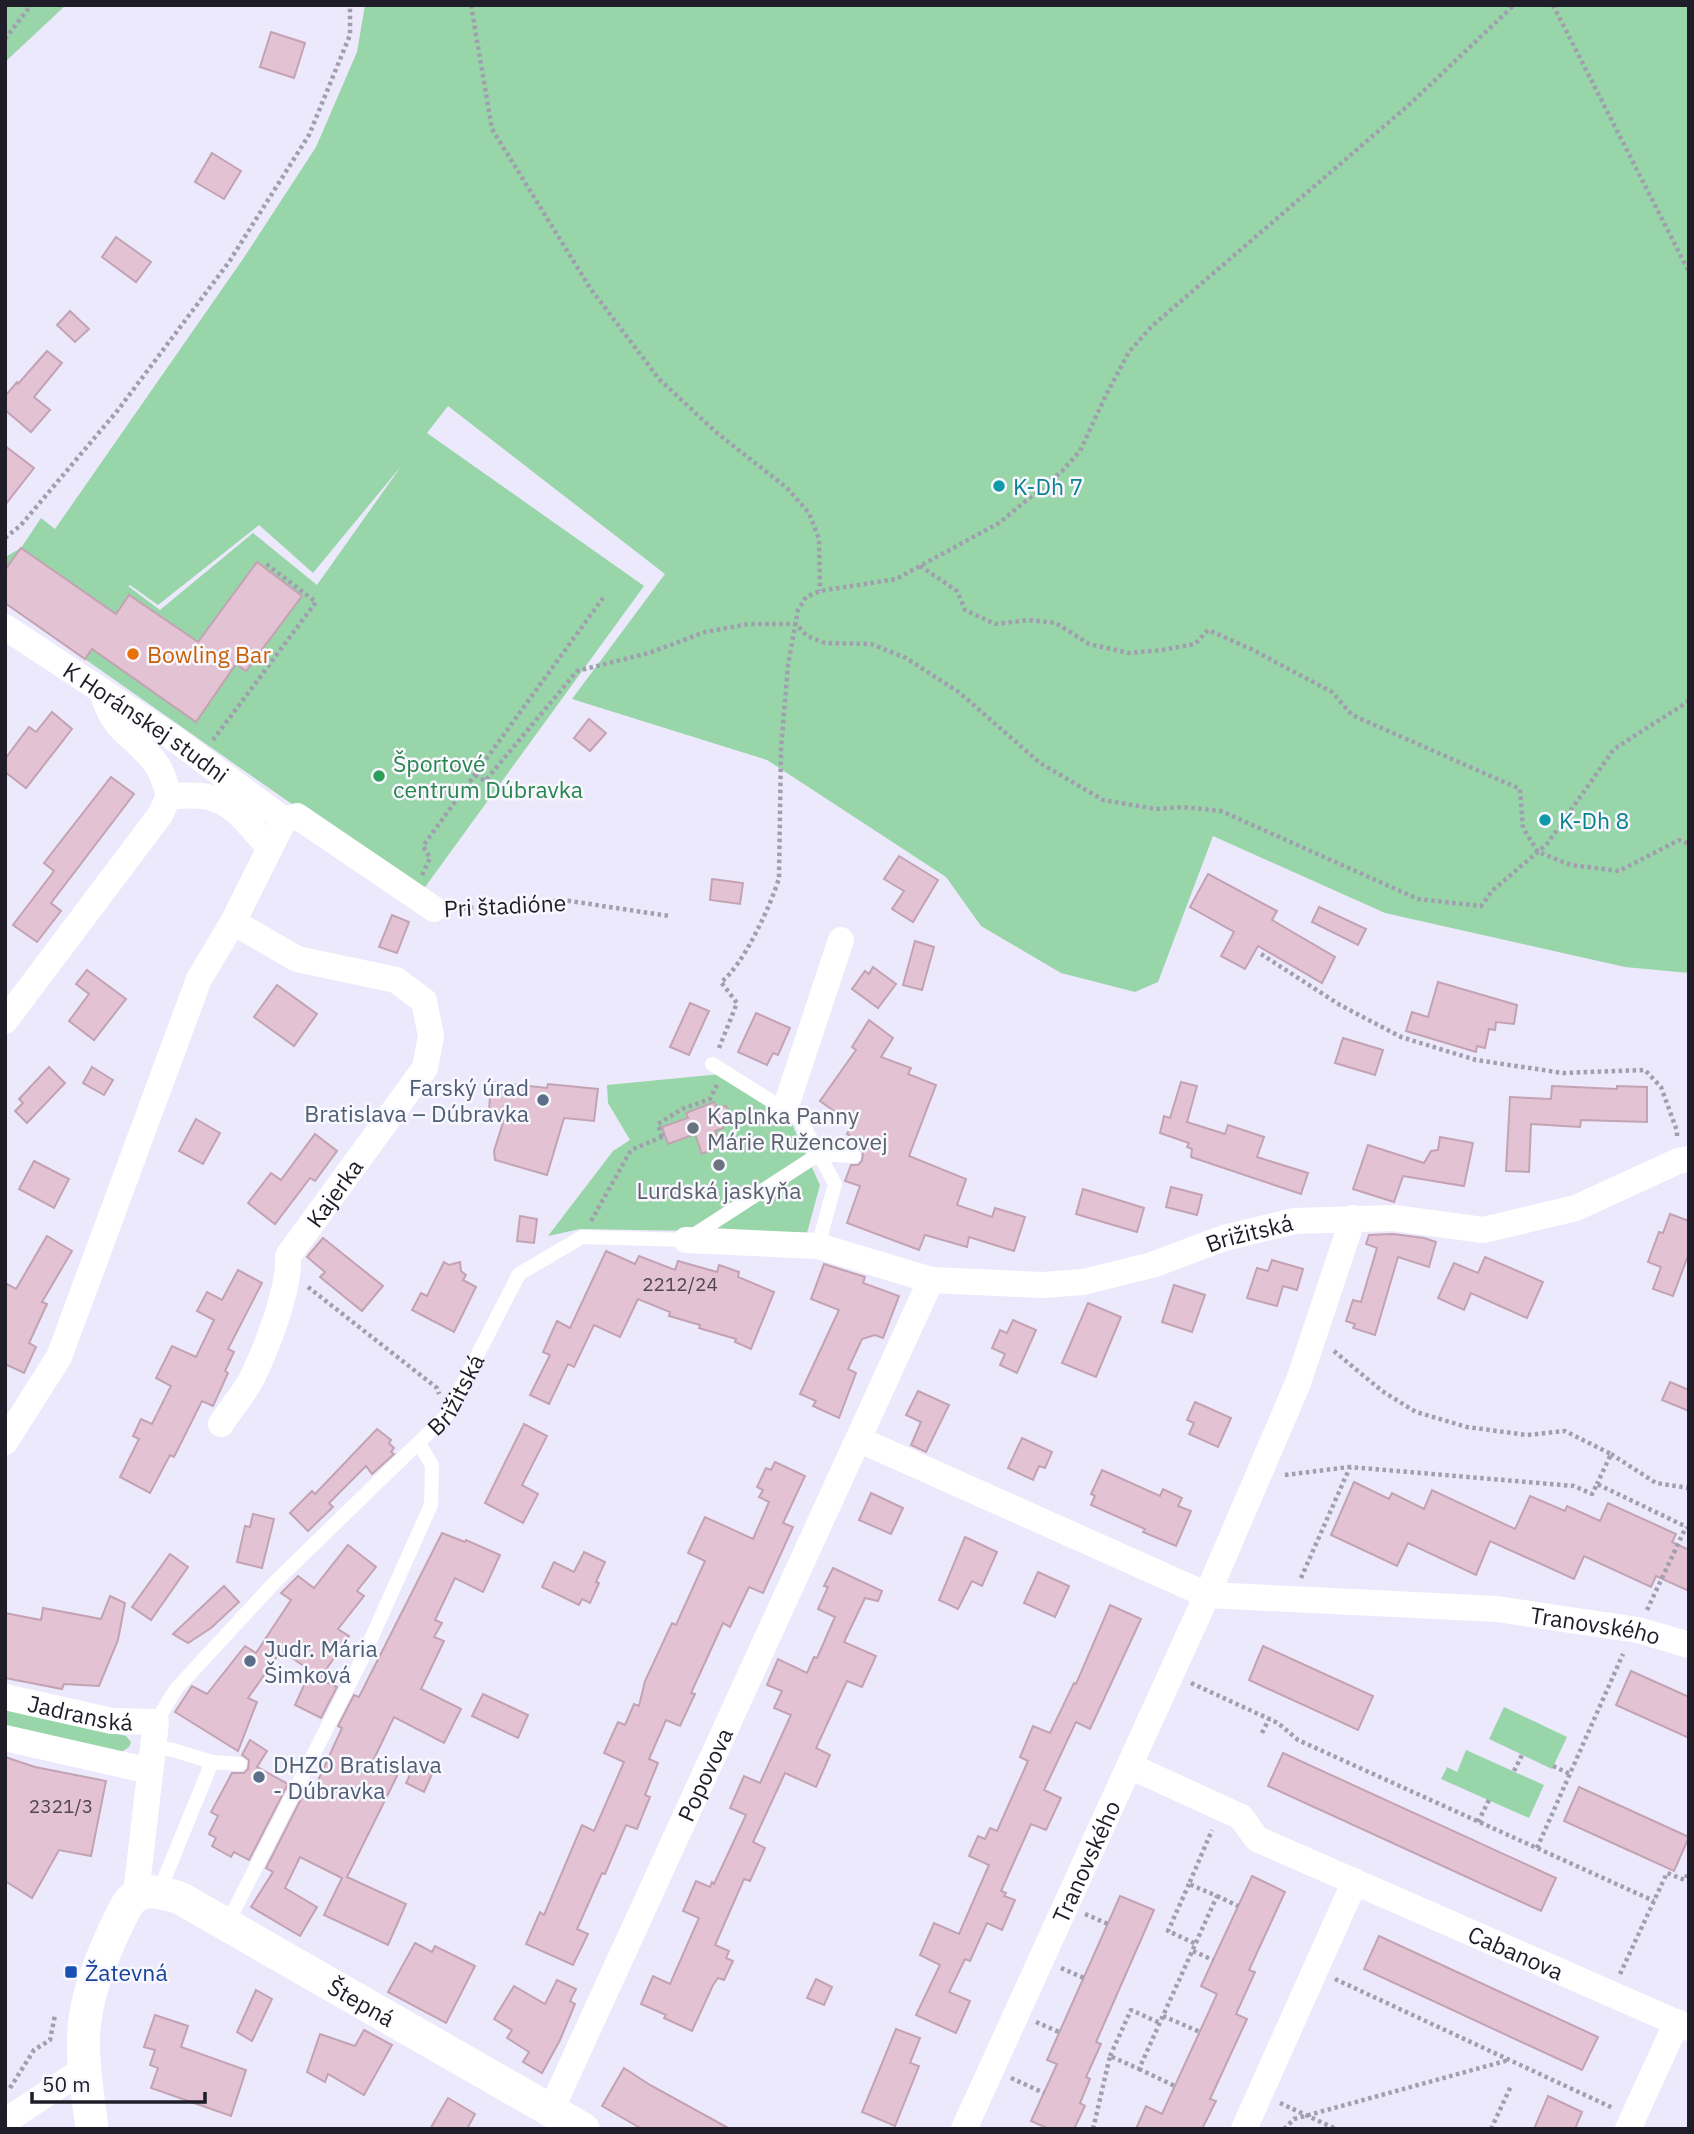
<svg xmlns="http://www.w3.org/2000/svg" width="1694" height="2134" font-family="'IBM Plex Sans',sans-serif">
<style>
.green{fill:#98d5a9;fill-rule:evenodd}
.building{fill:#e3c2d3;stroke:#c3a3b3;stroke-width:2}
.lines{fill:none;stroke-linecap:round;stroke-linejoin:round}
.path{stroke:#a19faf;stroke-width:4.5;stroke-dasharray:3.5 3.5;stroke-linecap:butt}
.service{stroke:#fff;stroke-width:14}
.minor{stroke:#fff;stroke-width:26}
.tertiary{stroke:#fff;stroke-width:33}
.culture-dot{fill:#0f9aa8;stroke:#f9f8ff;stroke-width:2.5}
.food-dot{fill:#e8710a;stroke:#f9f8ff;stroke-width:2.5}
.leisure-dot{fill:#2e9e5b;stroke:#f9f8ff;stroke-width:2.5}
.service-dot{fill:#5c6f8a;stroke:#f9f8ff;stroke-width:2.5}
.worship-dot{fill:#6b7280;stroke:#f9f8ff;stroke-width:2.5}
.transit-dot{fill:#1a4fb4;stroke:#f9f8ff;stroke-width:2.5}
.labels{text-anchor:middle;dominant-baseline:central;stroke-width:5;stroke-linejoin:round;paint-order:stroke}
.number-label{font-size:19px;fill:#4f4653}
.culture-label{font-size:23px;fill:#0d838f;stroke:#f9f8ff;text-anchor:start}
.food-label{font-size:23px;fill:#c56008;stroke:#f9f8ff;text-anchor:start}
.street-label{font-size:23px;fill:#1e1d28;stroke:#f9f8ff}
.leisure-label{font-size:23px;fill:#27864d;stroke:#f9f8ff;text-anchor:start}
.service-label{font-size:23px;fill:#4e5e75;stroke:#f9f8ff;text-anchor:start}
.worship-label{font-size:23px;fill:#5b616d;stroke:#f9f8ff;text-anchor:start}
.transit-label{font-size:23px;fill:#164399;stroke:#f9f8ff;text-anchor:start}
</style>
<rect width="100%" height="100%" fill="#ece9fc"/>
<!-- green -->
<g class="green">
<path d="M5,5h61l-61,57z"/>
<path d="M365,5h1324v968l-64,-6 -240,-54 -172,-77 -55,146 -23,10 -74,-19 -80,-47 -35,-49 -179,-117 -195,-61 93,-125 -217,-168 -21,27 217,153 -224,308 -415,-291v-46l16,-9 20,-30 14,11 190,-273 71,-109 41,-95zM402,465l-85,120 -64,-52 -93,77 -32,-24 2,-1 28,20 101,-80 54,48z"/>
<path d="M721,1074l71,50 28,61 -13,48 -227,-4 -32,7 65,-85 17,-11 -22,-37 -1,-18z"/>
<path d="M1504,1707l63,30 -15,32 -63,-30z"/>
<path d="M5,1708l121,28 5,6 -2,5 -9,6 -115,-27z"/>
<path d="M1466,1750l78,35 -15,33 -88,-39 6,-12 10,5z"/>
</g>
<!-- building -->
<g class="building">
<path d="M271,32l34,11 -11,35 -34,-11z"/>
<path d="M212,153l29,18 -17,28 -29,-17z"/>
<path d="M116,237l35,25 -15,20 -34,-25z"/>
<path d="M70,311l19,18 -14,13 -18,-17z"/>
<path d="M47,351l15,12 -28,34 16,13 -19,22 -26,-22v-14l12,-14 1,2z"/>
<path d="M5,446l29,22 -29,37z"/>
<path d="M21,548l95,66 13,-19 69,47 59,-80 45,34 -56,75 -10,-7 -40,58 -104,-73 -7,10 -80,-56v-33z"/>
<path d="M52,712l20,17 -46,59 -21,-16v-13l24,-32 7,5z"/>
<path d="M589,719l17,14 -16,18 -16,-13z"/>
<path d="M111,777l23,17 -83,109 10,8 -24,31 -24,-17 41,-54 -10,-8z"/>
<path d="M899,856l39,24 -25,42 -21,-13 12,-18 -20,-12z"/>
<path d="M1208,874l69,37 -5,9 63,37 -13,26 -64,-37 -13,23 -24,-13 13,-24 -44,-25z"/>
<path d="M712,879l31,4 -3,21 -30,-4z"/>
<path d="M1319,907l47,22 -8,16 -46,-23z"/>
<path d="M392,915l17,7 -12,31 -18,-6z"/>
<path d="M915,941l19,6 -12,43 -19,-5z"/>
<path d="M873,967l23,17 -18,24 -26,-19 13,-18 4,3z"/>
<path d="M87,970l39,29 -32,41 -25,-19 20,-27 -13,-10z"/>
<path d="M1438,982l79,23 -3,19 -18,-2 -1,8 -6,-1 -4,19 -8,-2 -1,6 -70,-21 6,-19 16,5z"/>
<path d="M277,985l40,29 -23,32 -40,-29z"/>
<path d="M690,1003l19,8 -20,44 -19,-8z"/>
<path d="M756,1013l34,15 -12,27 -5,-2 -6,12 -29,-13z"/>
<path d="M869,1020l24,18 -12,19 30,11 -3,6 28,11 -27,71 57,23 -9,26 35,12 3,-9 30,9 -11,34 -45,-14 -2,10 -42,-12 -6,15 -72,-27 13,-37 -15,-5 6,-16h7l4,-4 1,-9 -5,-5 3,-5 -14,-8 5,-10 -32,-23 36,-51 -4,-3z"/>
<path d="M1343,1038l40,12 -8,25 -40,-12z"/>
<path d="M49,1067l16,16 -38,40 -12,-12 8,-8 -4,-4z"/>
<path d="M92,1067l21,13 -9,15 -21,-12z"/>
<path d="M491,1082l56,6 1,-4 50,5 -4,32 -30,-3 -17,57 -52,-15 -1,-9 12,-38 -17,-2z"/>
<path d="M1181,1082l16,4 -10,36 38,12 3,-9 36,12 -7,20 51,16 -7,21 -110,-37 1,-8 -5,-2 2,-4 -29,-10 4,-17 6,2z"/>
<path d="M1552,1086l65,3v-3l30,1v35l-66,-2 -1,7 -49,-3 -2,48 -23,-1 4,-74 41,2z"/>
<path d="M714,1102l3,6 9,-2 5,14 -8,3v5l-8,3 6,15 -19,8 -7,-20 -27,10 -6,-17 26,-9 -2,-5z"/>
<path d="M196,1119l24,14 -17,31 -24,-13z"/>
<path d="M315,1134l22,17 -22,30 -5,-3 -35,46 -27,-21 23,-30 10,7z"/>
<path d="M1440,1137l33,6 -9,43 -61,-10 -9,26 -41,-13 15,-44 56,18 7,-12 7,-1z"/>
<path d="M34,1161l35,18 -15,29 -35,-19z"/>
<path d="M1171,1187l31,8 -5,20 -31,-8z"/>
<path d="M1083,1189l61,19 -7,24 -61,-18z"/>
<path d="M1670,1214l19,7v32l-16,43 -20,-7 8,-22 -13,-5 11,-30 4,1z"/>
<path d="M520,1216l17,3 -3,24 -17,-2z"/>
<path d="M1393,1234l31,4 12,4 -7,25 -31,-10 -23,78 -22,-7 2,-4 -9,-3 7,-21 8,2 16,-54 -11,-4 3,-9z"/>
<path d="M47,1236l25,15 -30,51 5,2 -18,39 7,4 -12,26 -19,-9v-81l11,6z"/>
<path d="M323,1238l60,48 -21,25 -42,-34 5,-5 -18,-15z"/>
<path d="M606,1251l29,13 4,-8 36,14 3,-9 39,11 2,-7 20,7 -1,5 36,15 -23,57 -16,-7 1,-3 -37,-11 1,-3 -31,-9 1,-4 -32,-13 -18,38 -26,-12 -20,42 -6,-3 -19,40 -19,-9 20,-40 -7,-3 14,-31 13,7z"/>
<path d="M1485,1257l58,25 -16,36 -56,-25 -7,17 -26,-12 16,-35 24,10z"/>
<path d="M1272,1260l31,9 -6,21 -14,-4 -6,20 -30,-8 10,-30 11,3z"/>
<path d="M444,1262l5,3 11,-3 1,9 5,4 -3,5 13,7 -22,45 -42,-22 9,-17 6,3z"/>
<path d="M824,1264l41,13 -2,6 36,13 -16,42 -8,-3 -13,4 -14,30 8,4 -17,45 -26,-12 3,-5 -16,-7 39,-84 -28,-11z"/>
<path d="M238,1270l24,13 -34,66 6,3 -9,19 3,2 -15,33 -11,-5 -28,56 -4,-2 -20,38 -30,-16 19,-38 -6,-3 8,-17 11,5 19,-38 -15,-8 16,-32 24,11 18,-37 -17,-9 10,-19 15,8z"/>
<path d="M1174,1285l31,10 -13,37 -30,-10z"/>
<path d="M1088,1303l33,14 -25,60 -34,-14z"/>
<path d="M1013,1320l23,10 -19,43 -17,-8 5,-11 -13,-6 8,-18 7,3z"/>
<path d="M1670,1382l19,8v21l-27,-11z"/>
<path d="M918,1391l31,14 -23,47 -15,-7 10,-23 -15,-7z"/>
<path d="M1195,1402l36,16 -13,29 -29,-13 5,-11 -7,-3z"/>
<path d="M524,1424l23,12 -25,49 16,9 -15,29 -38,-20z"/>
<path d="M377,1429l14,11 -2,3 5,5 -3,4 3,2 -22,20 -6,-8 -37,37 4,4 -25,24 -18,-18 22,-22 3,3z"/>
<path d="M1022,1438l30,14 -7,16 -6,-2 -6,14 -25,-12z"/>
<path d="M775,1462l30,14 -22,47 10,4 -30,66 -14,-6 -19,40 -7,-4 -32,70 4,1 -15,32 -14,-6 -17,39 9,4 -13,32 5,2 -13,32 -11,-4 -21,49 -3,-1 -25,56 11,5 -15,31 -47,-21 14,-32 4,3 38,-90 12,6 30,-69 -20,-9 14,-31 7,3 9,-21 5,2 6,-25 27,-58 4,2 29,-64 -17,-8 17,-36 48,22 16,-37 -10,-5 4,-7 -6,-3 9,-19 5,2z"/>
<path d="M1102,1470l58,26 3,-7 19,9 -4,8 13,5 -15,35 -33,-14 2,-3 -54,-24 4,-9 -4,-2z"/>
<path d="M1354,1482l35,17 3,-6 32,16 8,-19 83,39 15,-33 35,15 2,-5 33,15 8,-18 68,31 -4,8 17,8v41l-33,-15 -5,11 -67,-31 -10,23 -84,-38 -14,34 -68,-32 -11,23 -66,-31z"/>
<path d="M871,1493l32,15 -12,26 -32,-14z"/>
<path d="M253,1514l21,5 -12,49 -25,-6 8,-36 5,1z"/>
<path d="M442,1533l23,9 1,-2 34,15 -17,37 -28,-14 -20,42 7,3 -8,14 10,4 -23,48 40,20 -17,34 -50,-26 -23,48 26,11 -50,101 59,27 -18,41 -64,-30 18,-37 -42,-21 -15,31 32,19 -17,29 -49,-29 22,-35 -7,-4 38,-75 7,3 31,-68 -4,-2 16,-31 5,2z"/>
<path d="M965,1537l32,15 -15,34 -10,-5 -14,28 -19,-9z"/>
<path d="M348,1545l28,22 -19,24 7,5 -26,33 11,7 -28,41 -40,-26 -33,47 9,4 -19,49 -63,-39 17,-26 15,8 38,-48 11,7 35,-53 -10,-7 17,-17 16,12z"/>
<path d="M584,1552l21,10 -9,20 3,1 -9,20 -8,-4 -3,6 -37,-18 12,-25 20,10z"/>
<path d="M170,1554l18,13 -37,53 -19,-13z"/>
<path d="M833,1568l49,23 -4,10 -13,-3 -21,44 32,14 -14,31 -15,-6 -31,67 14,7 -14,32 -31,-14 -32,69 12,6 -15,33 -6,-2 -29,66 14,6 -3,7 7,3 -9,19 -6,-2 -5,7 -21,46 -28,-13 2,-3 -25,-11 12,-28 17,8 29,-66 -16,-7 13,-30 14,6 2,-5 2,2 32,-69 -16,-7 14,-32 16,7 31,-68 -17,-7 8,-17 -15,-6 11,-26 29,14 7,-16 3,1 18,-41 -17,-8 10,-22 -4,-1z"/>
<path d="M1038,1572l31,14 -14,31 -31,-14z"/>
<path d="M224,1586l15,16 -28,26 -23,15 -15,-9z"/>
<path d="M110,1596l15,7 -7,37 -19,46 -35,-2 -2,5 -57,-11v-65l36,7 2,-12 58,11z"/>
<path d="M1110,1605l31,14 -51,110 -14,-7 -32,68 17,8 -15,32 -15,-6 -30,67 5,2 -2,3 11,4 -13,30 -15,-7 -17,38 -5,-2 -16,33 21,9 -14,32 -40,-18 24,-50 -20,-10 14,-32 25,11 30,-69 -20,-9 9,-20 7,3 5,-11 7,3 31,-70 -8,-4 13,-31 17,7 24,-50 2,1z"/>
<path d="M1263,1646l110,50 -15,34 -109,-50z"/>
<path d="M1631,1671l58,26v41l-73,-33z"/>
<path d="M309,1674l28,13 -16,31 -26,-13z"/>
<path d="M483,1694l45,21 -10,23 -46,-22z"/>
<path d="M250,1740l17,11 -10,16 31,17 -39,76 -15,-8 -3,5 -19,-11 4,-8 -7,-4 9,-18 -7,-4 21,-39h12l4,-4 1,-9 -7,-5z"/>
<path d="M1283,1753l273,125 -15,33 -273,-125z"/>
<path d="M5,1757l30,10 71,14 -15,75 -32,-6 -27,48 -27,-17z"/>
<path d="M414,1766l18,8 -8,18 -18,-9z"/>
<path d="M1579,1787l110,50 -15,34 -110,-50z"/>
<path d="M1252,1876l33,16 -36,78 6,2 -19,42 11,5 -37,80 6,2 -14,28h-66l10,-23 16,8 55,-120 -16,-8z"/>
<path d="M1120,1896l34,14 -58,132 5,2 -15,33 4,2 -10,24 5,3 -11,23h-25l-18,-8 26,-57 -10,-4z"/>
<path d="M1379,1936l219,101 -16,33 -218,-101z"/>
<path d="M415,1943l17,9 3,-6 40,20 -29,57 -58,-31z"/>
<path d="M816,1979l16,8 -8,18 -17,-7z"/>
<path d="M557,1980l19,9 -6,12 5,3 -15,36 -18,33 -19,-11 6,-10 -22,-14 5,-8 -18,-11 20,-33 31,18z"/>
<path d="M256,1990l16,9 -20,42 -15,-9z"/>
<path d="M155,2015l33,11 -7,21 65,23 -15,46 -80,-28 7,-20 -8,-3 5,-15 -11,-3z"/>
<path d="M896,2029l24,9 -10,25 9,3 -24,60 -33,-14z"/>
<path d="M364,2030l28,15 -28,50 -36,-21 -3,8 -18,-10 13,-38 35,12z"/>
<path d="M624,2068l26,17 80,44h-88l-40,-23z"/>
<path d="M1548,2096l34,16 -7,17h-41z"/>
<path d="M448,2098l27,16 -8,15h-37z"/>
</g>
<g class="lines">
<!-- path -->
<g class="path">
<path d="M471,5l21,124 98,159 69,91 58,54 70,55 22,25 10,26 1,52"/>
<path d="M1553,5l136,267"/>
<path d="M5,39l26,-34"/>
<path d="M5,538l16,-13 97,-115 111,-148 80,-127 41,-100v-30"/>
<path d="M920,566l37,25 8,19 30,14 34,-4 27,3 33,21 40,9 33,-3 33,-6 13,-14 43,19 81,43 20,23 168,74 3,39 15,24 33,13 48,6 60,-31 10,4"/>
<path d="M213,740l103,-138 -51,-39"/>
<path d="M475,775l10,6 92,-110 72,-18 56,-21 43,-8h48l11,12 18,7 46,1 35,14 54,35 80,70 63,37 53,9 27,-2 38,4 197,88 63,7 12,-16 54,-46 67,-95 75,-48"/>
<path d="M422,875l8,-17 -7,-12 180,-248"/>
<path d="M456,909l107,-9 106,16"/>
<path d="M1261,954l79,51 61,32 75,23 87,13 82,-3 16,17 16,44v8"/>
<path d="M719,1048l18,-45 -16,-21c22,-16 50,-77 58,-104l2,-130 7,-83 10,-55 8,-13 14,-6 76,-12 103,-56 63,-52 18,-20 26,-56 23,-43 23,-26 259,-223 103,-98"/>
<path d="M662,1137l-4,-13 24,-15 28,-10 7,-14"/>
<path d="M591,1221l40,-71 33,-14"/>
<path d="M308,1287l129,101 2,6"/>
<path d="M1334,1351l48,40 34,21 51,15 60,8 38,-4 46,23 -14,30"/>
<path d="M1611,1454l45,29 33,5"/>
<path d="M1285,1475l64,-8"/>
<path d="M1301,1578l49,-111 224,19 18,8 5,-10 92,44"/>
<path d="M1647,1610l39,-83"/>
<path d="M1191,1683l87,40 20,17 356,161"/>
<path d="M1262,1733l7,-14"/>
<path d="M1553,1766l17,8"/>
<path d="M1514,1771l8,-16"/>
<path d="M1478,1822l11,-22"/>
<path d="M1537,1848l86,-194"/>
<path d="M1189,1884l-21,47 28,13"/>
<path d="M1217,1896l21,10"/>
<path d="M1085,1914l23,10"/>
<path d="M1193,1951l20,9"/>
<path d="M1061,1968l23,10"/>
<path d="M1620,1974l47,-101 18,7 4,-9"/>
<path d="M1335,1979l278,129"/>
<path d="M1163,2016l37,16"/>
<path d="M1036,2022l23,10"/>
<path d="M1110,2056l21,-46 29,13"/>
<path d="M1139,2069l36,17"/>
<path d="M1011,2078l33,15"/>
<path d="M10,2088l24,-38 16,-10 5,-25"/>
<path d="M1280,2103l56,26"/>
<path d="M1093,2129l17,-73 29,13 78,-173 -28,-12 23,-54"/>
<path d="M1284,2129l10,-10 215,-59"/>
<path d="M1491,2129l20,-43"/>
</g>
<!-- service -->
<g class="service">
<path d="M712,1064l88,55 35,65 -17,62"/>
<path id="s1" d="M156,1722l20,-33 98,-106 172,-167 73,-142 63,-37 104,3 133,-86 35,2"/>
<path d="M153,1747l20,3 39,12 -53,130"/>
<path d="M212,1762l28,2"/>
<path d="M227,1924l135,-265 69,-154 1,-40 -13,-21"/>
</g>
<!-- minor -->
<g class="minor">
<path id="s2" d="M5,627l167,110 112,83"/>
<path d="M169,796c13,0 26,-2 39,1 27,5 44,32 62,51"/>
<path d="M284,820l13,-4 137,93"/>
<path d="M5,1021l155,-206 9,-19c-3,-11 -6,-22 -12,-31 -23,-32 -43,-30 -55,-74"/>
<path d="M785,1109l56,-169"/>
<path id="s3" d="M686,1240l132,6 113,34 112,5 40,-3 69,-17 72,-27 70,-17 100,-3 89,12 93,-22 102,-47 11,-2"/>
<path id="s4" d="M221,1424c10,-16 25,-32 33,-50 14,-30 36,-86 34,-118l137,-188 6,-32 -7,-35 -28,-21 -99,-21 -64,-37"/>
<path id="s5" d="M860,1440l347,155 290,14 141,21 51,15"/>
<path d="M5,1442l54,-85 140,-378 34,-57 51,-102"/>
<path id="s6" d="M5,1697l107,24 44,1 -20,172"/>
<path d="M5,1738l145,33"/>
<path id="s7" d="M1130,1766l111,51 16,22 432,189"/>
<path id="s8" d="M551,2110l380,-830"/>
<path d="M5,2129l8,-13 73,-48"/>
<path id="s9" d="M964,2129l243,-534 91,-212 55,-165"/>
<path d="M1244,2129l111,-248"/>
<path d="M1628,2129l49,-107"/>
</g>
<!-- tertiary -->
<path class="tertiary" id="s10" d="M92,2129c-4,-34 -12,-76 -7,-109 5,-38 25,-83 43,-117 15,-17 32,-11 52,-5l403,231"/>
</g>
<!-- markers -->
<g class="culture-dot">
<circle cx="999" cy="486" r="7"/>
<circle cx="1545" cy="820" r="7"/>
</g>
<circle class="food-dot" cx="133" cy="654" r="7"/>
<circle class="leisure-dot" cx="379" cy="776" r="7"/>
<g class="service-dot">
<circle cx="543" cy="1100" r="7"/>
<circle cx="250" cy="1661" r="7"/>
<circle cx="259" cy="1777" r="7"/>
</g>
<g class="worship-dot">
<circle cx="693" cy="1128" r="7"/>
<circle cx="719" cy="1165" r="7"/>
</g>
<rect class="transit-dot" x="64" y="1965" width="14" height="14" rx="3.5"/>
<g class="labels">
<!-- number labels -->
<g class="number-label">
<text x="680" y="1284">2212/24</text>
<text x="61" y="1806">2321/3</text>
</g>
<!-- culture labels -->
<g class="culture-label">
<text x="1013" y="486">K-Dh 7</text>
<text x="1559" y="820">K-Dh 8</text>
</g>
<!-- food labels -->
<g class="food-label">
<text x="147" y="654">Bowling Bar</text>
</g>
<!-- street labels -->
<g class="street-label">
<text stroke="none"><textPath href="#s2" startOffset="170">K Horánskej studni</textPath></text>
<text transform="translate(505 905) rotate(-3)">Pri štadióne</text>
<text stroke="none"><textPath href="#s4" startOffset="262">Kajerka</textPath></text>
<text stroke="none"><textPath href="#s3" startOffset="576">Brižitská</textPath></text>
<text stroke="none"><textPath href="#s1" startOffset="446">Brižitská</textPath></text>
<text stroke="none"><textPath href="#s5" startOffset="770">Tranovského</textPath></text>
<text stroke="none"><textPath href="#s6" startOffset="77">Jadranská</textPath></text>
<text stroke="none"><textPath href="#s8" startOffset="369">Popovova</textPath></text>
<text stroke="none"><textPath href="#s9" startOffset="294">Tranovského</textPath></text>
<text stroke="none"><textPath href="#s7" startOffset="432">Cabanova</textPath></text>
<text stroke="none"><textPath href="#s10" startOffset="500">Štepná</textPath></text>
</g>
<!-- leisure labels -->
<g class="leisure-label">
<text x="393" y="763">Športové<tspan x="393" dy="26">centrum Dúbravka</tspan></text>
</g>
<!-- service labels -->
<g class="service-label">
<text x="529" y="1087" text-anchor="end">Farský úrad<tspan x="529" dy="26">Bratislava – Dúbravka</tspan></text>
<text x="264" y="1648">Judr. Mária<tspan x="264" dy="26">Šimková</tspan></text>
<text x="273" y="1764">DHZO Bratislava<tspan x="273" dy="26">- Dúbravka</tspan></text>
</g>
<!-- worship labels -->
<g class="worship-label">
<text x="707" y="1115">Kaplnka Panny<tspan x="707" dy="26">Márie Ružencovej</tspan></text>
<text x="719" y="1190" text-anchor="middle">Lurdská jaskyňa</text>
</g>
<!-- transit labels -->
<g class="transit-label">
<text x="85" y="1972">Žatevná</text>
</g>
</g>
<!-- border -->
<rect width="1694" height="2134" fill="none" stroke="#1e1d28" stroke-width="14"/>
<!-- scale -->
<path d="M32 2092v10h173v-10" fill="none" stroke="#1e1d28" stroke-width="3.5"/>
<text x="42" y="2092" font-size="21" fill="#1e1d28" stroke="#f9f8ff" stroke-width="5" paint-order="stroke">50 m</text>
</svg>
